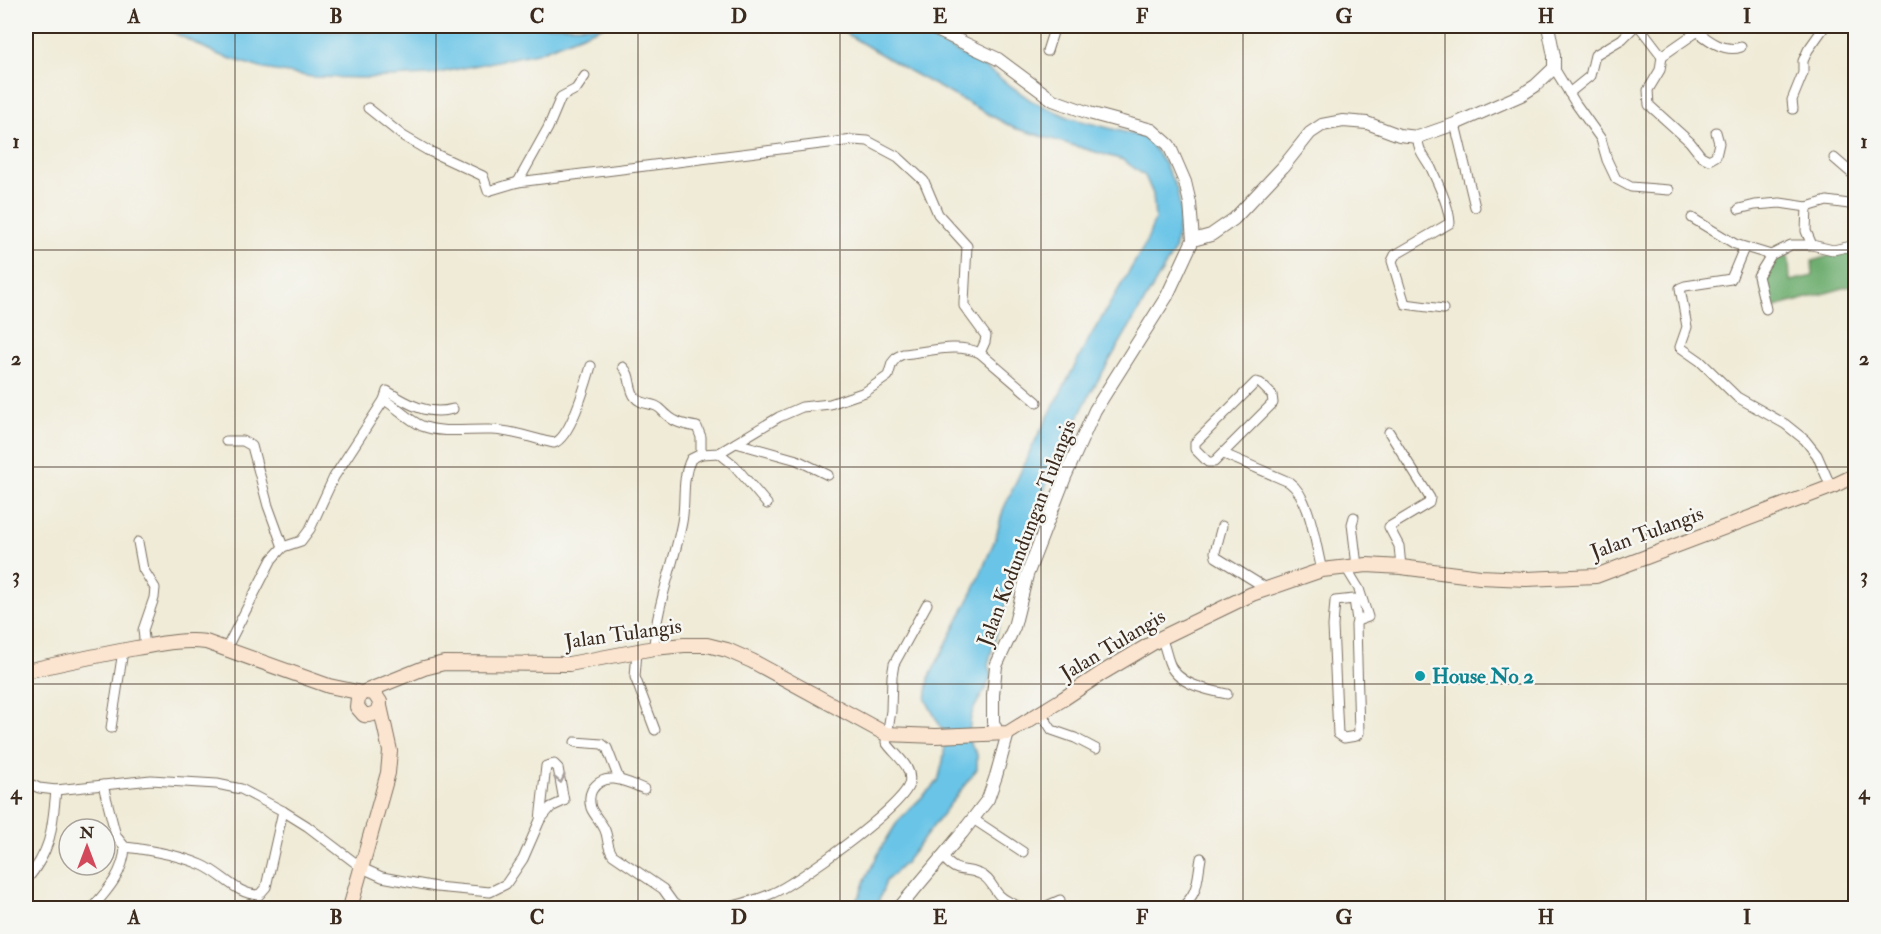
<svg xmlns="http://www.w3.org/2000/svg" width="1881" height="934" font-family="'IM FELL Double Pica',serif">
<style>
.forest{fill:#6ead6f;stroke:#546c46;stroke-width:1.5}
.water{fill:#69c4e7;stroke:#527782;stroke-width:1.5}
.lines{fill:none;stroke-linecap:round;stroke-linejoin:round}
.minor-casing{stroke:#7a6e5f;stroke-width:11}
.tertiary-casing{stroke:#7a6e5f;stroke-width:14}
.secondary-casing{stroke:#7a6e5f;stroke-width:16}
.minor{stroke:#fff;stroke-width:9}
.tertiary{stroke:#fff;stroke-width:12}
.secondary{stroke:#fce5d0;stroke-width:14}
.oneway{stroke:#a79f9a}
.grid{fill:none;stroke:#3b2a1e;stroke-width:1.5;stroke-opacity:0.55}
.culture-dot{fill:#0f9aa8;stroke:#f6f6f2;stroke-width:2}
.labels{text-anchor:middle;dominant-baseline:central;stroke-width:5;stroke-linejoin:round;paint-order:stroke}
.street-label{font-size:21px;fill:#3b2a1e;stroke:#f6f6f2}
.culture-label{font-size:21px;font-weight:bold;fill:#0d838f;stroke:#f6f6f2;text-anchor:start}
.neatline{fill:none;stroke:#3b2a1e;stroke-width:2}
.grid-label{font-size:20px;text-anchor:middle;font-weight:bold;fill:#3b2a1e}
</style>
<rect width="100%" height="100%" fill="#f6f6f2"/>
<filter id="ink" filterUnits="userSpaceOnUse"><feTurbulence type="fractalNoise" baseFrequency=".0167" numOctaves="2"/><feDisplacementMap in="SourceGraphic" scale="12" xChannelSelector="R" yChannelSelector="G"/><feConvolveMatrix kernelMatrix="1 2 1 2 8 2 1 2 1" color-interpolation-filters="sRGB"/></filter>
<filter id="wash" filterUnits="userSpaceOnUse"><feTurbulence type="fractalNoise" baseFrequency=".008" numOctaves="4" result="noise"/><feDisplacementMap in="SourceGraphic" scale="24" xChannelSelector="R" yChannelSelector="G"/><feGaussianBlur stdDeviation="1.35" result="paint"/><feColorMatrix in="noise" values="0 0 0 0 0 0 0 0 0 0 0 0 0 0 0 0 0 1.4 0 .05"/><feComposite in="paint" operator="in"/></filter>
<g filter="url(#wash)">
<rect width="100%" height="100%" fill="#f0ebd7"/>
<!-- forest -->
<path class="forest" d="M1855,248v37l-87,24 -9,-32 7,-12 19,-16 4,12 1,20 23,-5 -1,-15z"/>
<!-- water -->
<g class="water">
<path d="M160,26h126l42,5 84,2 46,-7h146l-67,27 -108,22 -63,3 -54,-1 -48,-8 -45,-14z"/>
<path d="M833,26h77l77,43 45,32 38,17 77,20 17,25 13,26 4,25 -7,37 -83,141 -32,63 -17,40 -43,129 -11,41 3,11 -5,12 -13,22 -3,12 -1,19 8,13v15l-72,94 -19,18 -10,27h-26l10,-13 5,-15 16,-32 17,-27 40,-40 5,-20 3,-24 -20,-37 3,-22 46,-91 21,-50 7,-27 29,-63 58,-110 55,-92 10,-26 -2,-25 -8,-18 -22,-16 -109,-32 -105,-57z"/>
<path d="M596,902l36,6h-72z"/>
</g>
</g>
<g filter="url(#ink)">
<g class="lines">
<defs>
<g id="minor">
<path d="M1639,26l23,30"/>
<path d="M1690,26c14,10 32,28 51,21"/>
<path d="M1698,31l-36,25 -2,14 -12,20 1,15 41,37 11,14 8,4 7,-4 3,-13 -3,-11"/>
<path d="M1047,51l8,-25"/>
<path d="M1554,68l22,36 25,35 6,21 9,19 15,8 38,3"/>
<path d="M1569,93l21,-17 5,-21 27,-16 13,-13"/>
<path d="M368,108l35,28 24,14 56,26 5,15 30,-9 335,-42 15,1 30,16 26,24 14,33 29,32 -3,56v4l22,30 -1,6 -5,11"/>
<path d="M1793,109l-1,-9 11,-27v-12l5,-11 17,-24"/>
<path d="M1455,124l20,83"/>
<path d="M1418,137c-1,13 7,20 13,31 7,16 18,37 19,55l-55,32 -3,6 13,43 38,5"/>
<path d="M1834,158l22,19"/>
<path d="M518,182l30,-54 13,-31 15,-8 9,-13"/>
<path d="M1807,207l-1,24 6,14"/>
<path d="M1739,209l16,-4 25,-2 27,4 20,-6 29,4"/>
<path d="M1692,218l43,26 36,11"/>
<path d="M1744,248l-13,31 -46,7 -5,2 7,39 -7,20 20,14 37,36 48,27 20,16 12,15 14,32"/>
<path d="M1766,309l-8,-33 13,-21 20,-10h21l21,5 23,-5"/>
<path d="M623,367c9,8 5,21 12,30 5,7 14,6 21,9 5,2 7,6 11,9 8,8 19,10 30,12l4,10v17"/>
<path d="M1256,382l4,1 12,12 1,8 -59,59h-6l-13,-13v-6z"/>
<path d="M384,400c13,7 24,20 38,26 21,8 47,3 69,4 22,0 42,9 63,13 17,-6 32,-60 37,-77"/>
<path d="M1389,432l41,66 -1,5 -40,24 10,19 2,21"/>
<path d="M226,441h17l9,5 16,60 15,41"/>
<path d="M736,443l61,17 31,15"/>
<path d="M719,453l15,12 33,39"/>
<path d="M1224,454l65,28c22,16 26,62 33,88"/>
<path d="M1354,517l-2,7 5,42"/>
<path d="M1222,526l-7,26 1,5 50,31"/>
<path d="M138,542l5,27 12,19 -1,10 -11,32 2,17"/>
<path d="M1345,566l14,23 9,28 -11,4 -1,4 3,108 -3,3 -12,2 -6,-4 -5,-108 2,-25 19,-2 3,22"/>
<path d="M1161,638c4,8 5,16 8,24 7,22 38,28 58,32"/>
<path d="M654,648c2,-43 20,-83 28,-126 4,-21 -1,-43 9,-63l10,-5 18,-1 60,-36 23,-10 28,-3 35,-12 23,-16 4,-13 5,-6 6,-3c26,-2 53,-12 77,-1l57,49"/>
<path d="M226,649l46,-90 11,-12 18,-6 9,-12 24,-52 50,-77 3,-9c21,13 41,25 66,18"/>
<path d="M637,651l-2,26 20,53"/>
<path d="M1041,713l11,17 23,8 21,11"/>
<path d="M111,728l12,-77"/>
<path d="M575,742l27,2 5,4 12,31"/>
<path d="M26,782l13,6 17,2 95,-10 66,4 24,5 42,22 24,15 55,42 20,9 54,10 54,5 16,-8 17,-25 17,-39 6,-54 8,-2 4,4 6,33 -13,6 -11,13"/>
<path d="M103,785l13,51 9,11c25,3 54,8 77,18 21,9 33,29 57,30l7,-8 17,-76"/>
<path d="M644,789c-17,-7 -39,-19 -52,1 -3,6 -3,11 -1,18 3,7 9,13 13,20 5,9 2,19 9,27l50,34 10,14 7,5"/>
<path d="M973,819l50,33"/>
<path d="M942,856c16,20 20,10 38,18 10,4 12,13 19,21 7,7 16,10 25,13"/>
<path d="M26,881c26,-32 26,-51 30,-91"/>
<path d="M92,908c16,-18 32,-36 33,-61"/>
<path d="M725,908c16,-4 33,-8 48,-15 24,-10 130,-86 136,-109 5,-18 -15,-29 -23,-42l5,-31 1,-35 2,-12 33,-60"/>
<path d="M1042,908l18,-8"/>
<path d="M1181,908c18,-15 16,-28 20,-50"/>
</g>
<g id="tertiary">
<path d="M928,26l70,33 55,41 36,13 63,17 17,15 16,37 5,21 3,37 -26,56 -72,114 -30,67 -38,98 -13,52 -18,39 -3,29v27l5,12"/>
<path d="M1193,240l18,-5 23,-16 49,-52 27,-34 12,-8 21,-4 24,2 32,12 19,2 37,-13 66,-29 14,-9 19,-18v-12l-6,-30"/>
<path d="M899,908l63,-75 26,-34 8,-23 12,-43"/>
</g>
<g id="secondary">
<path d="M26,671c36,-8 73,-16 110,-23 24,-4 46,-9 70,-6l123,44 33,7"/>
<path d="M365,692l9,1 6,9c0,10 -7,14 -16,13l-7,-8 1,-9 4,-5 62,-25 20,-5 125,1 85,-16 30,-3h23l20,5 25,11 134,73 50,2 72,-3 55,-34 39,-26 59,-35 91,-44 70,-24 45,-5 34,2 79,10 46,2 70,-3 235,-89 25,-12"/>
<path d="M350,908l38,-135 2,-22 -10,-45"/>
</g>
</defs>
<!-- minor casing -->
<use href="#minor" class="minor-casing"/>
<!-- tertiary casing -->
<use href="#tertiary" class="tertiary-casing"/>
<!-- secondary casing -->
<use href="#secondary" class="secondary-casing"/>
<!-- minor -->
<use href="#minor" class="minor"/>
<!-- tertiary -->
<use href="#tertiary" class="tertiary"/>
<!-- secondary -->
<use href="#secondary" class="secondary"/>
</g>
<!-- one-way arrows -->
<defs><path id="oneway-chevron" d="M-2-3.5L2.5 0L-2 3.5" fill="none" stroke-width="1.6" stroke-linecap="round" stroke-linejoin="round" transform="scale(1.5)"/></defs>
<use class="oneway" href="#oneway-chevron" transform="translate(560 779) rotate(77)"/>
</g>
<!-- grid -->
<path class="grid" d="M235,26v882M436,26v882M638,26v882M840,26v882M1041,26v882M1243,26v882M1445,26v882M1646,26v882M26,250h1830M26,467h1830M26,684h1830"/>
<!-- markers -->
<circle class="culture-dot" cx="1420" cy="676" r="6"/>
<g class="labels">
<!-- street labels -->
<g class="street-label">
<text transform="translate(1027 533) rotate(-69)">Jalan Kodundungan Tulangis</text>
<text transform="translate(1647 533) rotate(-20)">Jalan Tulangis</text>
<text transform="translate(623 634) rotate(-8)">Jalan Tulangis</text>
<text transform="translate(1113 645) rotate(-31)">Jalan Tulangis</text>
</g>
<!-- culture labels -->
<g class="culture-label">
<text x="1432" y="676">House No 2</text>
</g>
</g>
<!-- margin -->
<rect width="1881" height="934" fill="none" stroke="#f6f6f2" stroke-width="66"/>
<!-- north arrow -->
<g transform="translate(87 847)"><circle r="28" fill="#f6f6f2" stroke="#aba49d" stroke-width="1.5"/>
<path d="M0-4.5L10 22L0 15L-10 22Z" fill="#d1495b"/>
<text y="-9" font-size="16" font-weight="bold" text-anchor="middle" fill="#3b2a1e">N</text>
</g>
<rect x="33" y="33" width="1815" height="868" class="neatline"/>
<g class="grid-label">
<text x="134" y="23">A</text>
<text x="336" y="23">B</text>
<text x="537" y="23">C</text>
<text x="739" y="23">D</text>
<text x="940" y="23">E</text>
<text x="1142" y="23">F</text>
<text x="1344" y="23">G</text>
<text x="1546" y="23">H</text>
<text x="1747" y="23">I</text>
<text x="16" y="148">1</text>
<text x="1864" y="148">1</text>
<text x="16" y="365">2</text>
<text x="1864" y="365">2</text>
<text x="16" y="582">3</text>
<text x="1864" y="582">3</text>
<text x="16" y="799">4</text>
<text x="1864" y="799">4</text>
<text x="134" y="924">A</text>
<text x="336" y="924">B</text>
<text x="537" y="924">C</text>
<text x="739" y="924">D</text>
<text x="940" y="924">E</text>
<text x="1142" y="924">F</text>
<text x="1344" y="924">G</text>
<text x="1546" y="924">H</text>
<text x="1747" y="924">I</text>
</g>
</svg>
